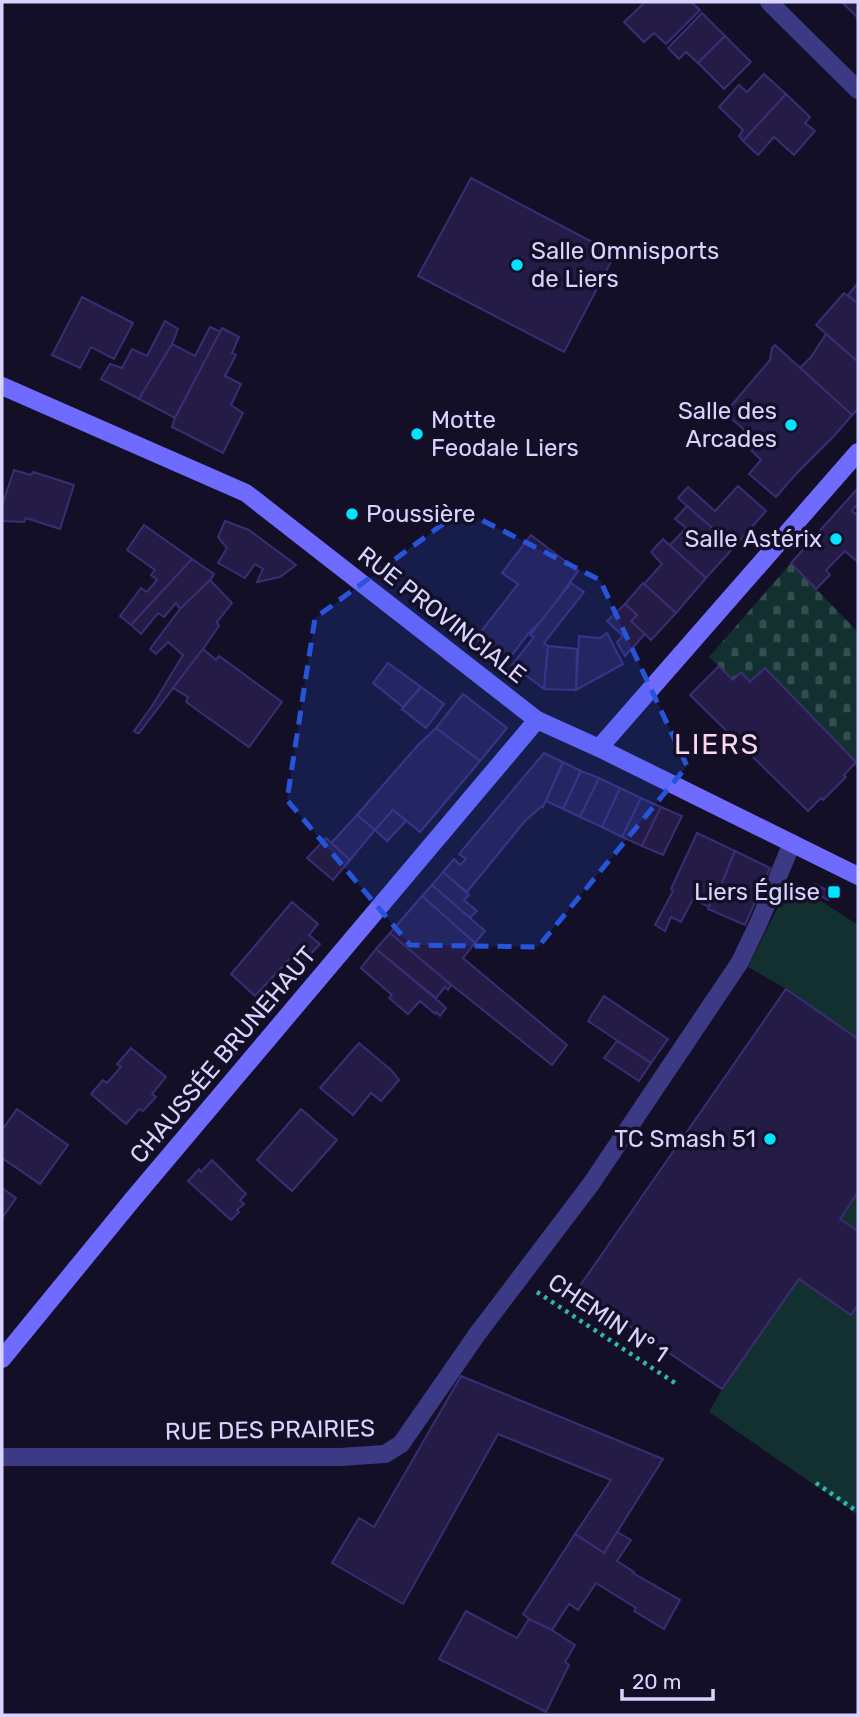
<svg xmlns="http://www.w3.org/2000/svg" width="860" height="1717" font-family="Rubik,sans-serif">
<style>
.grass{fill:#12302f}
.cemetery{fill:url(#cemetery-stones)}
.building{fill:#241b47;stroke:#3b2d73;stroke-width:2}
.lines{fill:none;stroke-linecap:round;stroke-linejoin:round}
.path{stroke:#2fb8b0;stroke-width:4.5;stroke-dasharray:3.5 5;stroke-linecap:butt}
.lane{stroke:#3d3a85;stroke-width:18}
.street{stroke:#3d3a85;stroke-width:18}
.secondary{stroke:#6f6bff;stroke-width:18}
.marked{fill:#2655da;fill-opacity:0.2;stroke:#2655da;stroke-width:5;stroke-dasharray:14 9;stroke-linejoin:round}
.poi-dot{fill:#00e5ff;stroke:#130f26;stroke-width:2.5}
.labels{text-anchor:middle;dominant-baseline:central;stroke-width:7;stroke-linejoin:round;paint-order:stroke}
.poi-label{font-size:24px;fill:#d9d4ff;stroke:#130f26;text-anchor:end}
.street-label{font-size:24px;fill:#d9d4ff;stroke:#130f26}
.quarter-label{font-size:28px;letter-spacing:2px;fill:#ffd6f0;stroke:#130f26}
</style>
<defs>
<pattern id="cemetery-stones" width="16" height="16" patternUnits="userSpaceOnUse" patternTransform="scale(1.75)"><rect width="16" height="16" fill="#12302f"/><path d="M2 7V4a2 2 0 0 1 4 0v3zM10 15v-3a2 2 0 0 1 4 0v3z" fill="#344d4e"/></pattern>
</defs>
<rect width="100%" height="100%" fill="#130f26"/>
<!-- grass -->
<path class="grass" d="M792,879l29,22 37,24v590l-149,-103 13,-23 -145,-99 209,-301 -38,-22z"/>
<!-- cemetery -->
<path class="cemetery" d="M791,563l67,69v136l-4,-4 2,-2 -91,-93 -15,13 -9,-9 -8,7 -24,-23z"/>
<!-- building -->
<g class="building">
<path d="M645,2h46l9,8 -34,34 -12,-11 -10,9 -20,-20z"/>
<path d="M842,2h16v16z"/>
<path d="M702,13l23,23 -27,27 -12,-11 -7,7 -11,-11z"/>
<path d="M725,36l26,26 -27,27 -26,-26z"/>
<path d="M764,74l22,20 -43,47 -4,-5 4,-6 -24,-23 20,-22 8,7z"/>
<path d="M786,94l24,23 -5,6 10,8 -21,24 -20,-18 -16,18 -15,-14z"/>
<path d="M471,178l144,76 -51,98 -146,-76z"/>
<path d="M858,283v21l-10,-9z"/>
<path d="M844,293l14,11v58l-42,-37z"/>
<path d="M82,297l51,26 -19,36 -23,-12 -11,21 -28,-13z"/>
<path d="M165,321l13,8 -6,15 -33,55 -38,-20 9,-15 12,4 10,-19 15,7z"/>
<path d="M210,327l11,5 -46,86 -36,-19 33,-55 23,12z"/>
<path d="M222,328l17,9 -7,16 4,2 -11,21 16,8 -10,21 12,8 -20,40 -51,-26 3,-9z"/>
<path d="M826,334l32,28v47l-6,6 -52,-47 11,-11z"/>
<path d="M775,345l77,70 -17,20 -40,40 -19,22 -27,-23 12,-14 -10,-10 8,-7 -34,-30 45,-53 2,-12z"/>
<path d="M14,470l17,5 2,-3 41,13 -14,44 -34,-11 -2,4 -22,-1v-16z"/>
<path d="M738,486l28,25 -32,36 -56,-49 10,-11 27,24z"/>
<path d="M858,488v15l-6,8 6,5v46l-13,-11 -19,19 4,5 -14,14 -25,-26z"/>
<path d="M687,506l47,41 -28,31 -37,-32 17,-18 -11,-9z"/>
<path d="M225,521l24,9 47,35 -16,12 -23,5 6,-13 -8,-5 -10,14 -27,-15 9,-15 -9,-11z"/>
<path d="M144,525l48,34 -61,66 -11,-9 21,-28 6,4 10,-12 -6,-5 4,-5 -28,-20z"/>
<path d="M531,535l47,36 -33,46 -17,17 -21,28 -31,-24 42,-54 -16,-11z"/>
<path d="M663,539l43,39 -30,35 -32,-29 18,-20 -11,-12z"/>
<path d="M192,559l22,15 -4,6 -30,29 -4,-6 -12,14 -6,-4 -17,21 -10,-9z"/>
<path d="M210,580l22,23 -15,19 2,4 -16,23 -64,84h-2l-3,-2 18,-25 31,-51 -15,-13 -12,12 -6,-5 30,-40z"/>
<path d="M571,583l13,9 -40,51 4,3 -4,43 -32,-24 22,-28 -4,-2z"/>
<path d="M643,583l33,30 -25,27 -20,-19 6,-6 -12,-11z"/>
<path d="M625,604l12,11 -6,6 14,13 -20,22 -8,-14 6,-6 -16,-15z"/>
<path d="M607,633l16,31 -47,26 3,-54 21,2z"/>
<path d="M548,646l29,3 -1,41 -32,-1z"/>
<path d="M203,649l13,11 3,-4 63,46 -33,45 -63,-45 2,-5 -15,-9z"/>
<path d="M388,663l33,24 -18,20 -30,-24z"/>
<path d="M719,666l14,14 8,-8 9,10 15,-14 91,94 -12,13 2,2 -23,23 -2,-2 -13,13 -118,-116z"/>
<path d="M421,687l23,17 -18,24 -24,-19z"/>
<path d="M463,694l44,34 -27,33 -44,-33z"/>
<path d="M436,728l44,33 -60,71 -27,-22 -18,20 -18,-15 61,-70z"/>
<path d="M544,753l19,9 -20,45 -1,-1 -17,15 -58,71 -24,-20 11,-13 6,6 6,-6 -7,-5z"/>
<path d="M563,762l18,9 -18,38 -17,-8z"/>
<path d="M581,771l18,7 -19,39 -17,-8z"/>
<path d="M599,778l21,10 -18,39 -22,-10z"/>
<path d="M620,788l21,10 -19,39 -20,-10z"/>
<path d="M641,798l20,9 -19,39 -20,-9z"/>
<path d="M661,807l21,9 -19,39 -21,-9z"/>
<path d="M393,810l13,11 -19,20 -12,-11z"/>
<path d="M357,815l18,15 -25,30 -19,-17z"/>
<path d="M697,833l38,18 -18,44h-3l-5,12 -16,-8 -12,23 -10,-5 -6,14 -10,-6 18,-34 -2,-2z"/>
<path d="M326,838l24,22 -17,20 -26,-22z"/>
<path d="M735,851l35,17 -25,57 -37,-16 6,-14h3z"/>
<path d="M443,872l26,23 -5,5 13,11 -7,7 -38,-33z"/>
<path d="M815,884l17,9 -4,7 -17,-9z"/>
<path d="M432,885l53,46 -10,12 -53,-47z"/>
<path d="M422,896l53,47 -12,15 104,87 -15,20 -128,-102 -34,-30z"/>
<path d="M292,902l26,22 -9,11 11,9 -15,16 -9,-8 -41,44 -24,-22z"/>
<path d="M390,933l61,52 -3,5 -3,-3 -9,11 -60,-49z"/>
<path d="M376,949l66,55 4,4 -6,8 -4,-4 -1,2 -15,-13 -12,13 -19,-16 3,-3 -31,-27z"/>
<path d="M786,989l72,50v153l-18,27 18,12v73l-7,11 -52,-36 -77,110 -145,-99z"/>
<path d="M604,996l64,43 -17,24 -63,-42z"/>
<path d="M617,1041l34,22 -12,18 -35,-23z"/>
<path d="M359,1043l32,27 8,10 -18,21 -10,-8 -18,22 -33,-27z"/>
<path d="M131,1048l35,29 -14,17 4,3 -13,14 -4,-2 -13,15 -35,-30 12,-14 4,3 14,-16 -4,-3z"/>
<path d="M17,1109l51,36 -28,39 -38,-26v-28z"/>
<path d="M301,1109l36,31 -45,51 -35,-31z"/>
<path d="M212,1160l34,34 -6,6 4,4 -7,6 2,2 -8,8 -43,-39 11,-12 2,3z"/>
<path d="M2,1188l14,10 -14,20z"/>
<path d="M461,1376l202,83 -59,94 -29,-19 36,-54 -113,-46 -95,170 -71,-41 27,-45 15,9z"/>
<path d="M617,1532l14,8 -14,21 17,11 -1,1 47,27 -16,29 -30,-18 2,-3 -40,-25 -18,27 -9,-6 -17,26 -23,-11 -6,-5 52,-80 29,19z"/>
<path d="M466,1611l51,27 12,-19 23,11 23,15 -10,17 4,3 -23,47 -107,-53z"/>
</g>
<g class="lines">
<!-- path -->
<g class="path">
<path d="M537,1292l141,93"/>
<path d="M816,1483l42,29"/>
</g>
<!-- lane -->
<path class="lane" d="M478,1333l113,-149 149,-222 19,-40 33,-79"/>
<!-- street -->
<g class="street">
<path d="M769,2l89,88"/>
<path d="M2,1457h338l45,-3 16,-10 77,-111"/>
</g>
<!-- secondary -->
<g class="secondary">
<path d="M2,386l244,107 291,227 62,28 259,128"/>
<path d="M599,748l259,-296"/>
<path d="M2,1359l131,-160 404,-479"/>
</g>
</g>
<!-- marked area -->
<path class="marked" d="M462,510l138,70 87,186 -149,181 -128,-2 -123,-145 28,-182z"/>
<!-- markers -->
<g class="poi-dot">
<circle cx="517" cy="265" r="7"/>
<circle cx="791" cy="425" r="7"/>
<circle cx="417" cy="434" r="7"/>
<circle cx="352" cy="514" r="7"/>
<circle cx="836" cy="539" r="7"/>
<rect x="827" y="885" width="14" height="14" rx="3.5"/>
<circle cx="770" cy="1139" r="7"/>
</g>
<g class="labels">
<!-- poi labels -->
<g class="poi-label">
<text x="531" y="251" text-anchor="start">Salle Omnisports<tspan x="531" dy="28">de Liers</tspan></text>
<text x="777" y="411">Salle des<tspan x="777" dy="28">Arcades</tspan></text>
<text x="431" y="420" text-anchor="start">Motte<tspan x="431" dy="28">Feodale Liers</tspan></text>
<text x="366" y="514" text-anchor="start">Poussière</text>
<text x="822" y="539">Salle Astérix</text>
<text x="820" y="892">Liers Église</text>
<text x="756" y="1139">TC Smash 51</text>
</g>
<!-- street labels -->
<g class="street-label">
<text transform="translate(442 615) rotate(38)">RUE PROVINCIALE</text>
<text transform="translate(223 1055) rotate(-50)">CHAUSSÉE BRUNEHAUT</text>
<text transform="translate(608 1318) rotate(34)">CHEMIN N° 1</text>
<text transform="translate(270 1430) rotate(-1)">RUE DES PRAIRIES</text>
</g>
<!-- quarter labels -->
<g class="quarter-label">
<text x="717" y="744">LIERS</text>
</g>
</g>
<!-- border -->
<rect width="860" height="1717" fill="none" stroke="#d9d4ff" stroke-width="7"/>
<!-- scale -->
<path d="M622 1689v10h91v-10" fill="none" stroke="#d9d4ff" stroke-width="3.5"/>
<text x="632" y="1689" font-size="21" fill="#d9d4ff" stroke="#130f26" stroke-width="5" paint-order="stroke">20 m</text>
</svg>
